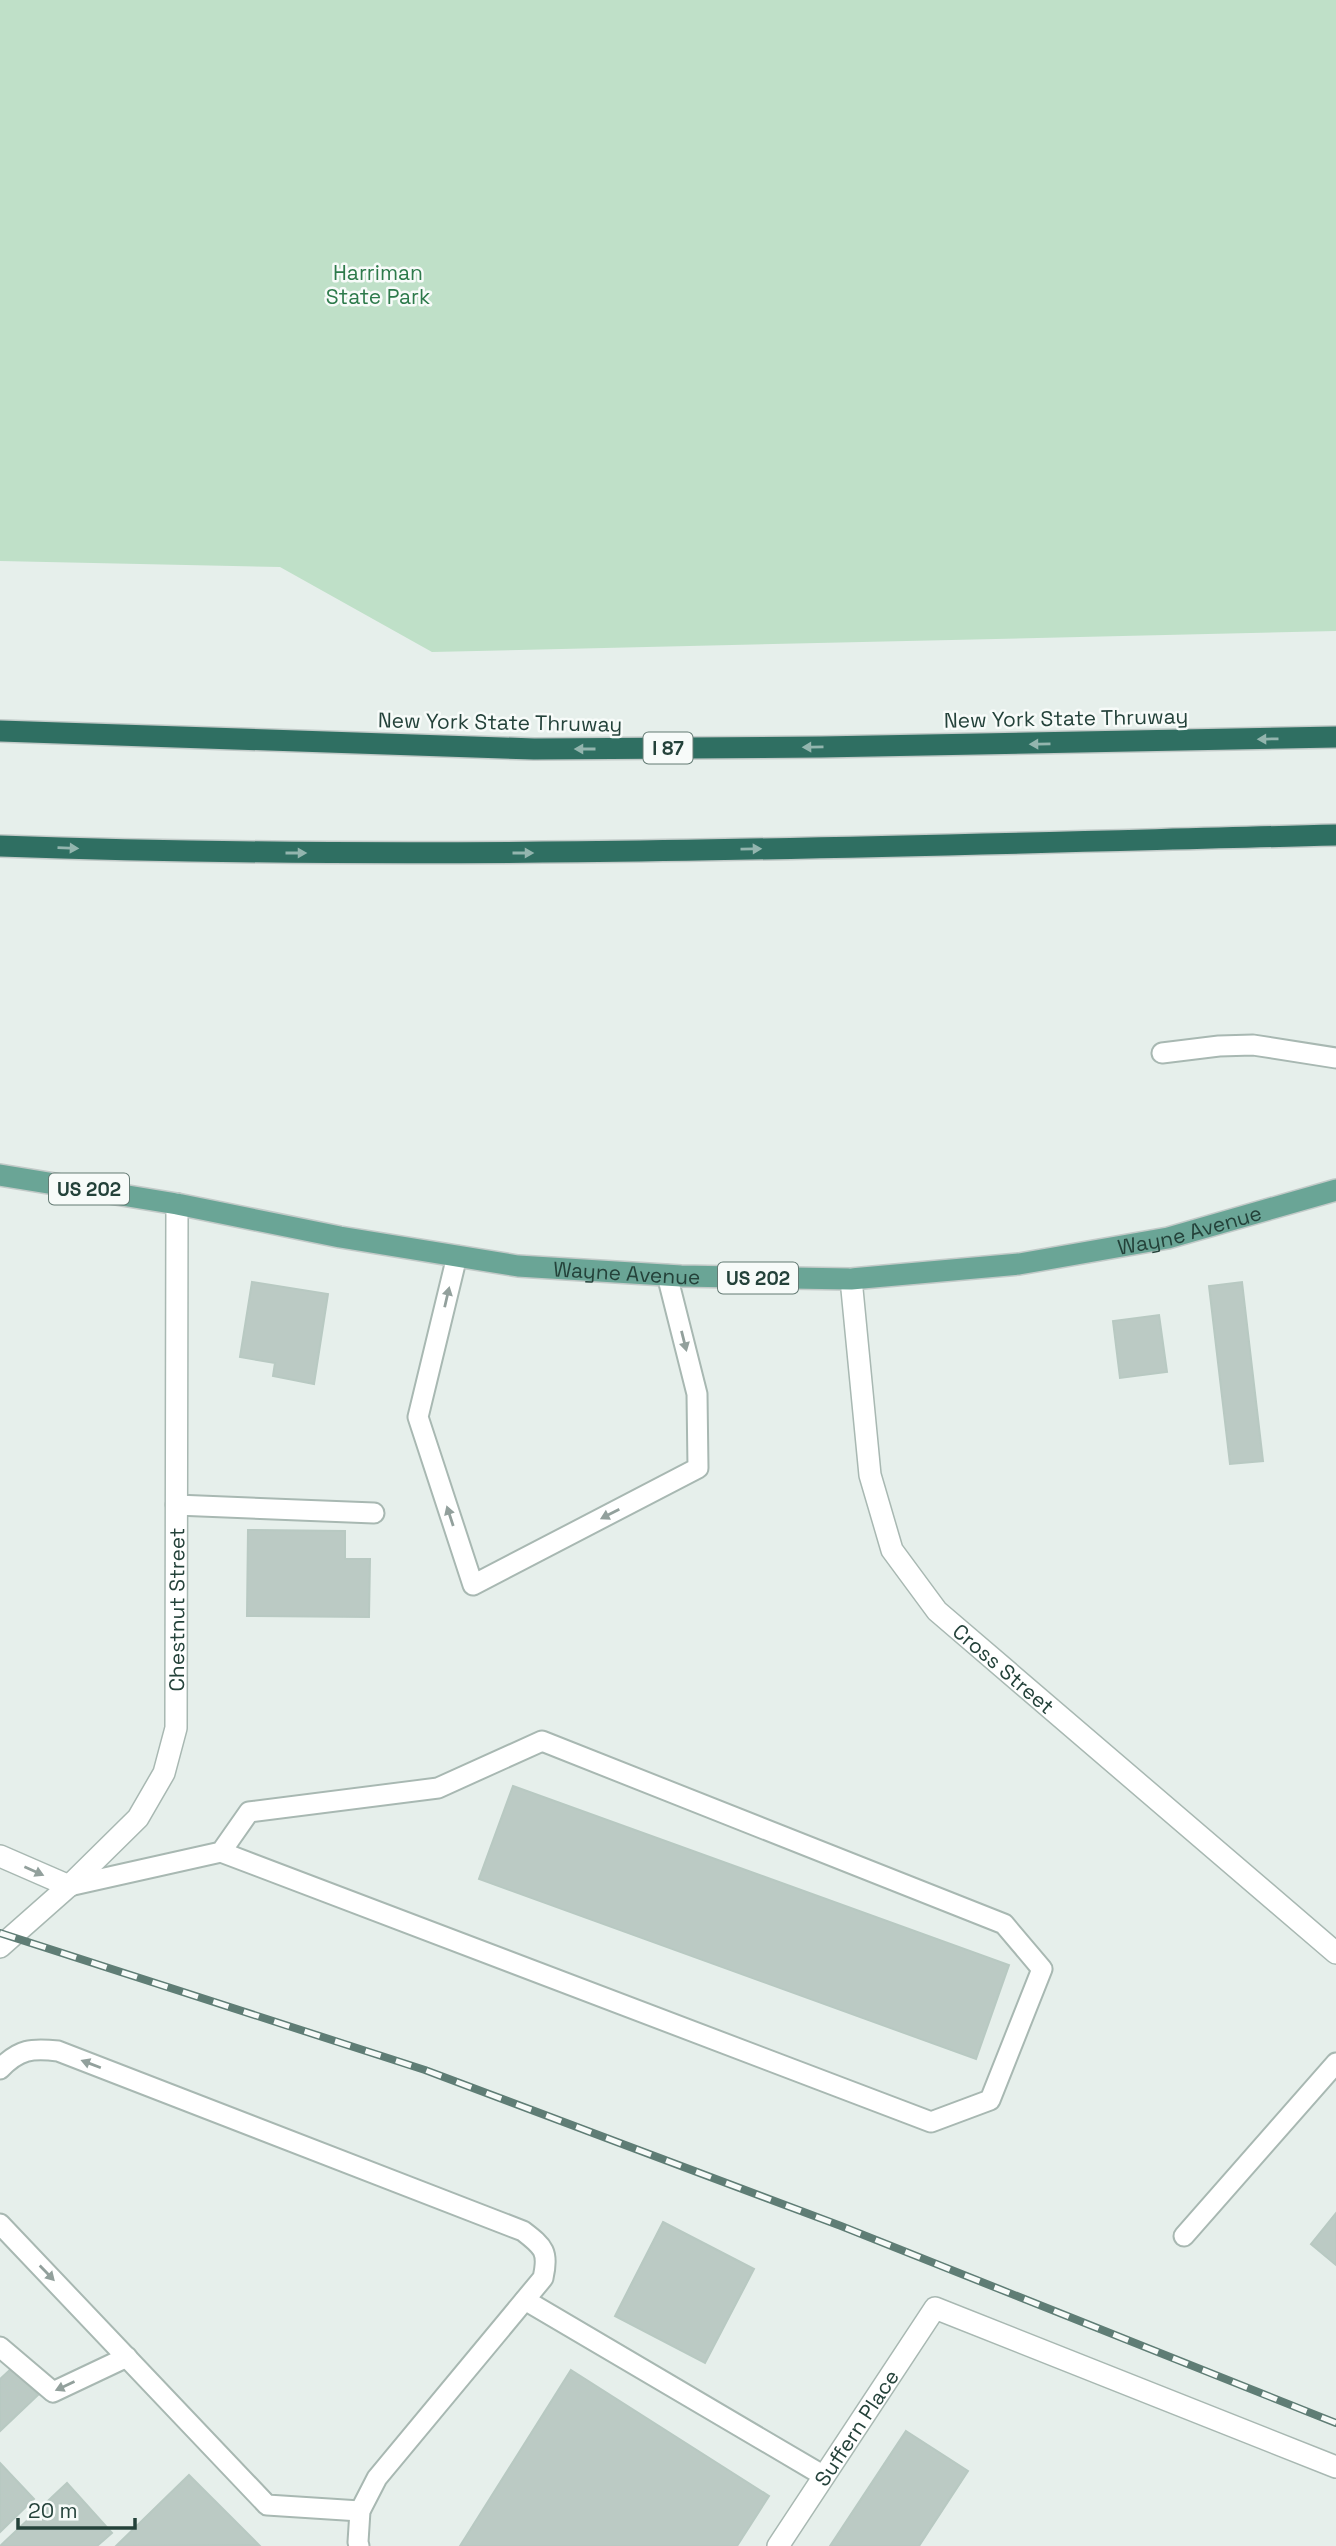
<svg xmlns="http://www.w3.org/2000/svg" width="1336" height="2546" font-family="'Space Grotesk',sans-serif">
<style>
.green{fill:#bfe0c8}
.building{fill:#bbcac4;stroke:#b8c9c2;stroke-width:2}
.lines{fill:none;stroke-linecap:round;stroke-linejoin:round}
.lane-casing{stroke:#a8b8b2;stroke-width:23}
.street-casing{stroke:#a8b8b2;stroke-width:24}
.primary-casing{stroke:#c2cac8;stroke-width:24}
.highway-casing{stroke:#c2cac8;stroke-width:24}
.lane{stroke:#fff;stroke-width:19}
.street{stroke:#fff;stroke-width:21}
.primary{stroke:#6aa596;stroke-width:21}
.highway{stroke:#2f6f62;stroke-width:21}
.rail-casing{stroke:#5f7d75;stroke-width:8}
.rail{stroke:#f7fbf9;stroke-width:5;stroke-dasharray:16;stroke-linecap:butt}
.oneway{fill:#93b5ae}
.oneway2{fill:#92a09c}
.labels{text-anchor:middle;dominant-baseline:central;stroke-width:5;stroke-linejoin:round;paint-order:stroke}
.shield{fill:#f7fbf9;stroke:#637a73;stroke-width:2}
.shield-label{font-size:19px;font-weight:bold;fill:#24423a}
.park-label{font-size:21px;fill:#2d7a4b;stroke:#f7fbf9}
.street-label{font-size:21px;fill:#24423a;stroke:#f7fbf9}
</style>
<rect width="100%" height="100%" fill="#e6efeb"/>
<!-- green -->
<path class="green" d="M0,0h1336v631l-904,21 -152,-85 -280,-6z"/>
<!-- building -->
<g class="building">
<path d="M252,1282l76,12 -14,90 -41,-8 2,-13 -35,-6z"/>
<path d="M1242,1282l21,179 -33,3 -21,-178z"/>
<path d="M1159,1315l8,57 -47,6 -7,-57z"/>
<path d="M248,1530l97,1v28h25l-1,58 -122,-1z"/>
<path d="M513,1786l496,179 -33,94 -497,-180z"/>
<path d="M1336,2213v52l-25,-21z"/>
<path d="M663,2222l91,47 -49,94 -90,-47z"/>
<path d="M12,2368l26,27 -38,36v-52z"/>
<path d="M571,2370l198,126 -32,50h-277z"/>
<path d="M906,2431l62,40 -49,75h-89z"/>
<path d="M0,2463l34,36 -34,33z"/>
<path d="M189,2475l70,70 -143,1z"/>
<path d="M67,2483l45,50 -15,13h-97z"/>
</g>
<g class="lines">
<defs>
<g id="lane">
<path d="M1162,1053l57,-7 34,-1 83,13"/>
<path d="M457,1256l-39,161 55,168 225,-117 -1,-74 -30,-119"/>
<path d="M176,1505l198,8"/>
<path d="M69,1886l152,-34 710,270 59,-22 52,-131 -38,-45 -462,-183 -104,47 -189,24 -28,40"/>
<path d="M0,2069c19,-20 32,-21 58,-18l465,180c21,16 26,21 20,47l-166,200 -17,33 -2,31 1,4"/>
<path d="M0,2224l267,281 93,6"/>
<path d="M1184,2236l152,-173"/>
<path d="M525,2300l299,176"/>
<path d="M0,2347l53,45 74,-35"/>
</g>
<g id="street">
<path id="s1" d="M851,1279l19,196 22,75 45,61 399,342"/>
<path d="M0,1856l69,30"/>
<path id="s2" d="M0,1947l69,-61 69,-68 26,-45 12,-45 1,-524"/>
<path id="s3" d="M778,2546l157,-238 401,159"/>
</g>
<g id="primary">
<path id="s4" d="M0,1175l177,29 163,33 178,29 163,10 170,3 168,-15 149,-26 168,-48"/>
</g>
<g id="highway">
<path d="M0,731l534,18 287,-2 515,-10"/>
<path d="M0,846c445,16 891,0 1336,-11"/>
</g>
</defs>
<!-- lane casing -->
<use href="#lane" class="lane-casing"/>
<!-- street casing -->
<use href="#street" class="street-casing"/>
<!-- primary casing -->
<use href="#primary" class="primary-casing"/>
<!-- highway casing -->
<use href="#highway" class="highway-casing"/>
<!-- lane -->
<use href="#lane" class="lane"/>
<!-- street -->
<use href="#street" class="street"/>
<!-- primary -->
<use href="#primary" class="primary"/>
<!-- highway -->
<use href="#highway" class="highway"/>
<defs>
<path id="rail" d="M0,1933l425,137 416,156 495,197"/>
</defs>
<!-- rail casing -->
<use href="#rail" class="rail-casing"/>
<!-- rail -->
<use href="#rail" class="rail"/>
</g>
<!-- one-way arrows -->
<defs><path id="oneway-solid" d="M-6-.8H1V-3.2L6.5 0L1 3.2V.8H-6Z" transform="scale(1.75)"/></defs>
<g class="oneway">
<use href="#oneway-solid" transform="translate(1268 739) rotate(179)"/>
<use href="#oneway-solid" transform="translate(1040 744) rotate(179)"/>
<use href="#oneway-solid" transform="translate(813 747) rotate(179)"/>
<use href="#oneway-solid" transform="translate(585 749) rotate(180)"/>
<use href="#oneway-solid" transform="translate(68 848) rotate(2)"/>
<use href="#oneway-solid" transform="translate(751 849) rotate(-1)"/>
<use href="#oneway-solid" transform="translate(296 853)"/>
<use href="#oneway-solid" transform="translate(523 853)"/>
</g>
<g class="oneway2">
<use href="#oneway-solid" transform="translate(447 1297) rotate(-77)"/>
<use href="#oneway-solid" transform="translate(684 1341) rotate(76)"/>
<use href="#oneway-solid" transform="translate(610 1514) rotate(153)"/>
<use href="#oneway-solid" transform="translate(450 1516) rotate(-108)"/>
<use href="#oneway-solid" transform="translate(34 1871) rotate(24)"/>
<use href="#oneway-solid" transform="translate(91 2064) rotate(-159)"/>
<use href="#oneway-solid" transform="translate(47 2273) rotate(46)"/>
<use href="#oneway-solid" transform="translate(65 2386) rotate(155)"/>
</g>
<g class="labels">
<!-- shield labels -->
<g class="shield">
<rect x="643.5" y="732.5" width="49" height="31" rx="5"/>
<rect x="49" y="1173.5" width="80" height="31" rx="5"/>
<rect x="718" y="1262.5" width="80" height="31" rx="5"/>
</g>
<g class="shield-label">
<text x="668" y="748">I 87</text>
<text x="89" y="1189">US 202</text>
<text x="758" y="1278">US 202</text>
</g>
<!-- park labels -->
<g class="park-label">
<text x="378" y="272">Harriman<tspan x="378" dy="24">State Park</tspan></text>
</g>
<!-- street labels -->
<g class="street-label">
<text transform="translate(1066 718) rotate(-1)">New York State Thruway</text>
<text transform="translate(500 722) rotate(1)">New York State Thruway</text>
<text stroke="none"><textPath href="#s4" startOffset="1202">Wayne Avenue</textPath></text>
<text stroke="none"><textPath href="#s4" startOffset="635">Wayne Avenue</textPath></text>
<text stroke="none"><textPath href="#s2" startOffset="406">Chestnut Street</textPath></text>
<text stroke="none"><textPath href="#s1" startOffset="439">Cross Street</textPath></text>
<text stroke="none"><textPath href="#s3" startOffset="142">Suffern Place</textPath></text>
</g>
</g>
<!-- scale -->
<path d="M18 2518v10h117v-10" fill="none" stroke="#24423a" stroke-width="3.5"/>
<text x="28" y="2518" font-size="21" fill="#24423a" stroke="#f7fbf9" stroke-width="5" paint-order="stroke">20 m</text>
</svg>
